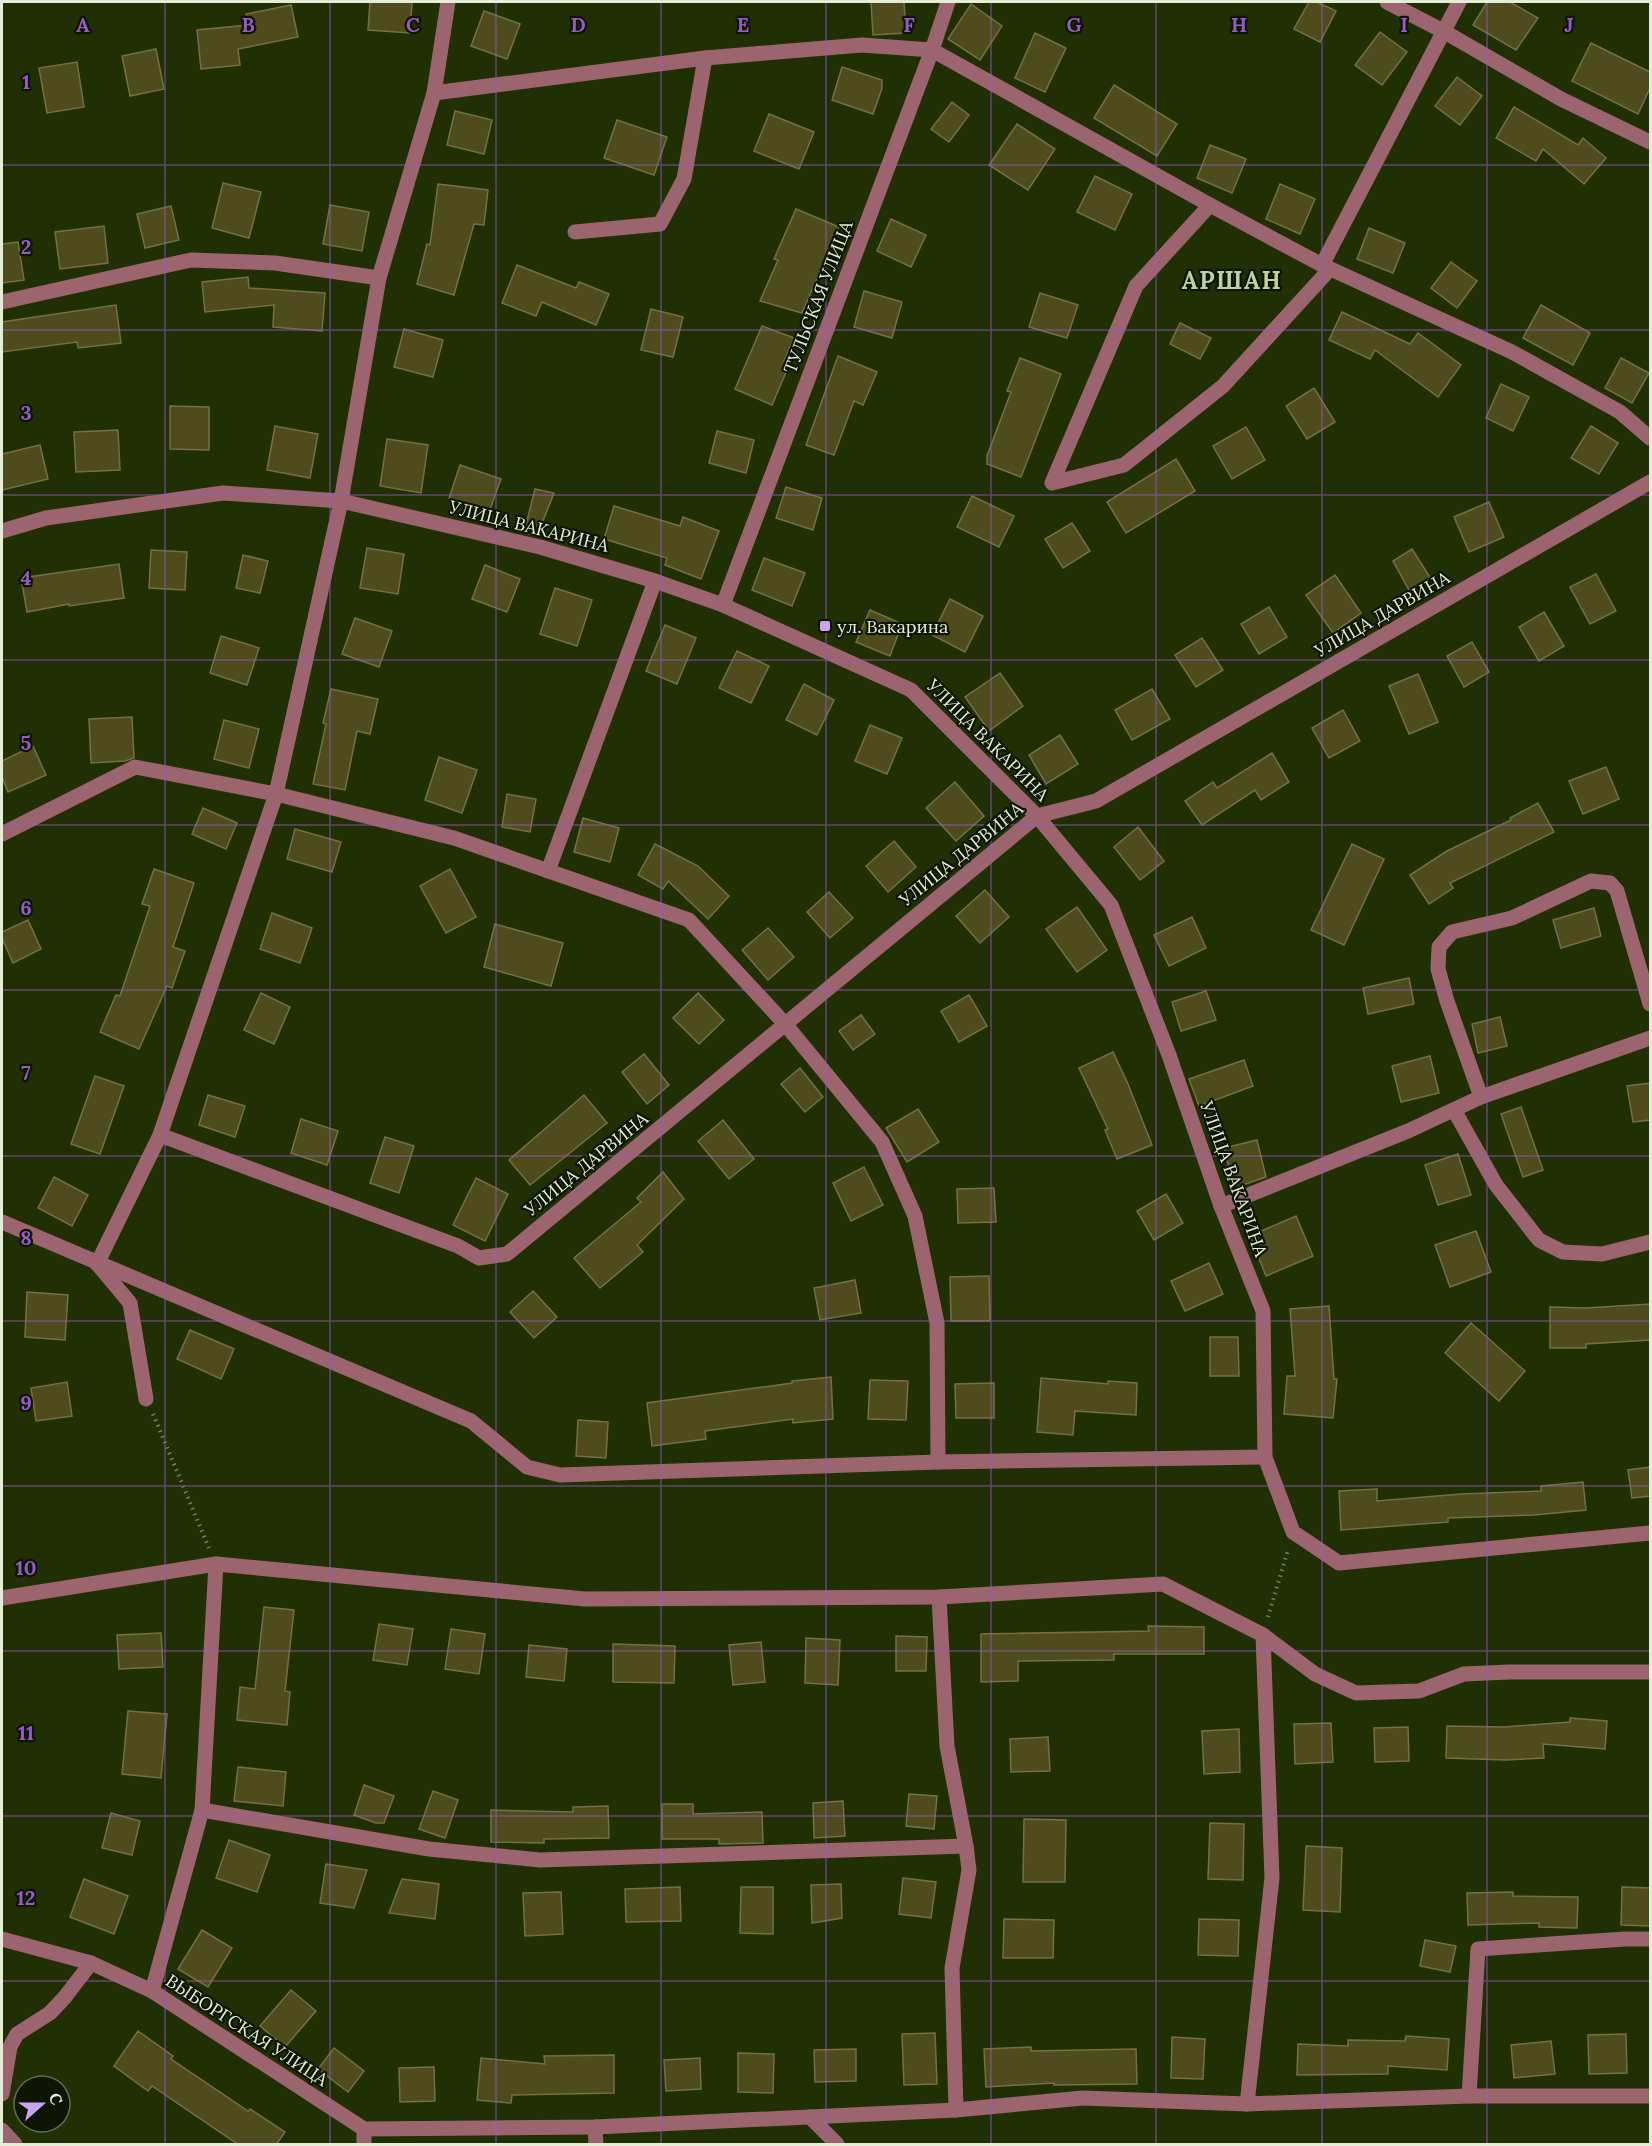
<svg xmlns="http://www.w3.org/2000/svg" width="1652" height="2146" font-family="Lora,serif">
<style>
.building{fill:#4e4c1d;stroke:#737142;stroke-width:1.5}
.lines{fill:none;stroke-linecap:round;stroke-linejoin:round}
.path{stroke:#758260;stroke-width:4;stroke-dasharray:1.5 4.5;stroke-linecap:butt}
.minor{stroke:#9c646f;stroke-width:15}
.grid{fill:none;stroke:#955cc5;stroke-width:1.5;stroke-opacity:0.55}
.poi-dot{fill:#c9a5ee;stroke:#0e1505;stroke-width:2}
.labels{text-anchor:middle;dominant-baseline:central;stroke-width:4.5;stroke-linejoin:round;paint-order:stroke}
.street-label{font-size:18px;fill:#e4eed7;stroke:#0e1505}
.poi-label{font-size:18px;fill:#e4eed7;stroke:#0e1505;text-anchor:start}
.district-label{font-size:24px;font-weight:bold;letter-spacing:1.5px;fill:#bdd1a2;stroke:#0e1505}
.grid-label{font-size:20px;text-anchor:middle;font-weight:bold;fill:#955cc5;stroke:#0e1505;stroke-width:4.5;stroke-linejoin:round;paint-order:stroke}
</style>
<rect width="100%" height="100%" fill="#212f05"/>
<!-- building -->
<g class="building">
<path d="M370,2h42l-2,31 -42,-3z"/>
<path d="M871,2h33l2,31 -33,2z"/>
<path d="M1309,2h8l19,9 -16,31 -26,-13z"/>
<path d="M1487,2h23l28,16 -22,32 -43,-25z"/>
<path d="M971,4l31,22 -22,34 -32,-21z"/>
<path d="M291,5l7,32 -60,12 2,16 -39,4 -4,-39 51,-5 -2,-11z"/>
<path d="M484,11l36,13 -13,35 -36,-13z"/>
<path d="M1380,32l27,20 -25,33 -27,-20z"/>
<path d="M1035,33l31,15 -21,44 -30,-14z"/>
<path d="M1591,43l59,29v16l-12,26 -66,-33z"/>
<path d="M156,49l8,40 -34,7 -8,-40z"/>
<path d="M77,62l7,45 -37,6 -8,-45z"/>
<path d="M842,67l40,13v8l-9,26 -41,-14z"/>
<path d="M1457,77l25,19 -22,29 -25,-19z"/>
<path d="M1114,85l63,39 -20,32 -63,-38z"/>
<path d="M952,102l17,13 -20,27 -18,-13z"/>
<path d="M1514,107l64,38 5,-7 23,20 -22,26 -41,-35 -7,12 -40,-23z"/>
<path d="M455,111l37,9 -8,34 -37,-9z"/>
<path d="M769,114l45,18 -15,37 -45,-18z"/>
<path d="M617,120l50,17 -13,38 -50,-17z"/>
<path d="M1017,124l38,25 -27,41 -39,-25z"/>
<path d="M1210,145l36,14 -14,34 -35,-15z"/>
<path d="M1095,176l37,18 -17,36 -38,-18z"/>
<path d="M223,183l38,9 -12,46 -37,-10z"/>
<path d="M438,184l50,6 -4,35 -10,-1 -20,71 -37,-11 10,-40 3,1z"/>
<path d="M1280,184l35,15 -15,35 -34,-15z"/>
<path d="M330,205l39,7 -7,39 -39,-7z"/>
<path d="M171,206l8,34 -34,8 -8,-34z"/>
<path d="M796,209l43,18 -37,86 -42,-12 18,-41 -4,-1z"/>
<path d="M891,219l35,16 -15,32 -34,-16z"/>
<path d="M104,226l4,37 -48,6 -5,-37z"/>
<path d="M1369,228l36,15 -12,30 -36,-14z"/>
<path d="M18,242l6,38 -22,3v-39z"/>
<path d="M1451,262l26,19 -20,27 -26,-20z"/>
<path d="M517,265l59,23 3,-6 30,12 -13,31 -54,-23 -6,14 -34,-13z"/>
<path d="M248,277l1,11 76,5 -3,38 -49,-4 1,-22 -69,7 -3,-30z"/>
<path d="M864,291l38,11 -10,36 -38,-11z"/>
<path d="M1040,293l38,12 -11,33 -38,-11z"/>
<path d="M116,305l5,38 -43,5 -1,-6 -75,10v-30z"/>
<path d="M1541,305l49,28 -17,32 -50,-27z"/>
<path d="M651,309l32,8 -10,40 -32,-7z"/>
<path d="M1342,312l68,32 8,-11 43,32 -23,32 -63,-47 -5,9 -41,-19z"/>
<path d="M1180,323l31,15 -11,21 -30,-15z"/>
<path d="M762,326l32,12 -10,23 6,2 -18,42 -37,-16z"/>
<path d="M404,329l39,11 -10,37 -39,-10z"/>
<path d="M838,356l39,16 -14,33 -9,-4 -20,54 -28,-10z"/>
<path d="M1020,358l41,16 -40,103 -34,-13v-8l24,-64 -4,-1z"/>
<path d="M1621,358l28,15 -17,30 -27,-15z"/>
<path d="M1501,384l28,13 -16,34 -27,-13z"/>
<path d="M1314,388l21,34 -28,17 -21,-33z"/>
<path d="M170,406l39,1v43l-39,-1z"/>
<path d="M275,426l43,8 -8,44 -43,-8z"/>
<path d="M1591,426l27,17 -19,31 -28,-16z"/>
<path d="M1246,427l19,33 -33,19 -19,-33z"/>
<path d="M118,430l2,40 -44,2 -2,-40z"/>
<path d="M717,431l37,9 -8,33 -37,-10z"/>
<path d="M387,439l41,6 -7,48 -41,-7z"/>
<path d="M40,445l8,34 -46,11v-36z"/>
<path d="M1176,459l19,32 -69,42 -19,-31z"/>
<path d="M460,465l41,14 -12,33 -40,-14z"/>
<path d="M786,487l36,11 -9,32 -37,-12z"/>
<path d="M535,489l19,4 -17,43 -13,-3z"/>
<path d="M972,496l42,20 -15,31 -42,-20z"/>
<path d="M1489,502l15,35 -35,15 -15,-35z"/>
<path d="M614,506l66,20 3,-9 36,14 -18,48 -36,-14 2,-7 -63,-19z"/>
<path d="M1072,523l18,28 -27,17 -18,-29z"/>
<path d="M367,548l37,6 -6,40 -38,-6z"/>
<path d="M1412,549l19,30 -21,13 -17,-31z"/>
<path d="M151,550l36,2 -2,38 -36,-2z"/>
<path d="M243,555l25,6 -8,32 -24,-5z"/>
<path d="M764,558l41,15 -13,33 -40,-16z"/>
<path d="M119,564l5,34 -55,8v-2l-42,8 -6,-34z"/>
<path d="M485,565l35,14 -13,33 -35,-13z"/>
<path d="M1596,574l20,37 -26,13 -20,-37z"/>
<path d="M1335,575l26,38 -28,20 -27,-38z"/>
<path d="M555,588l37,12 -15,46 -37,-12z"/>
<path d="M950,599l33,17 -18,36 -33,-17z"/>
<path d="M1269,607l18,30 -28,17 -18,-30z"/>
<path d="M870,610l32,14 -12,32 -34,-14z"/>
<path d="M1544,612l20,34 -25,15 -20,-34z"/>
<path d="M355,618l37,13 -13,36 -37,-13z"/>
<path d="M665,625l31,13 -19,46 -31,-13z"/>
<path d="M221,636l38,12 -12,37 -37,-12z"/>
<path d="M1202,638l21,32 -27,17 -21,-32z"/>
<path d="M1472,642l17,30 -25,15 -17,-31z"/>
<path d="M737,651l32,15 -18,37 -32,-15z"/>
<path d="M1000,673l23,33 -34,25 -24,-34z"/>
<path d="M1418,674l20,48 -29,12 -20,-48z"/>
<path d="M804,684l30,16 -17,35 -31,-15z"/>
<path d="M331,689l47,10 -8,35 -13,-3 -12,59 -32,-6 13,-60 -3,-1z"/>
<path d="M1152,689l18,30 -38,21 -17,-30z"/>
<path d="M1343,710l17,31 -31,17 -17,-30z"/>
<path d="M132,717l2,41 -9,3 -34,2 -2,-44z"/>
<path d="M224,720l35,9 -10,39 -35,-9z"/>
<path d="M870,725l32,13 -15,36 -32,-13z"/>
<path d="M1060,735l18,29 -32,20 -17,-29z"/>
<path d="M33,746l13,29 -38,17 -6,-15v-16z"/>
<path d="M1272,753l17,29 -28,18 -6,-10 -53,35 -17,-24 28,-19 4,6z"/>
<path d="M439,757l38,13 -15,43 -37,-13z"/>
<path d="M1606,767l13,32 -36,15 -14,-33z"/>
<path d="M955,782l29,34 -28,25 -30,-33z"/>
<path d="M507,794l29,5 -6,33 -28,-5z"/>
<path d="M1538,803l16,29 -104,51 3,5 -24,16 -19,-29 37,-24 64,-31 -1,-2z"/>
<path d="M203,808l34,15 -11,26 -34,-15z"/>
<path d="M583,818l36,10 -9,34 -36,-10z"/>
<path d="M1138,827l26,34 -24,19 -26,-33z"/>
<path d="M295,829l46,13 -9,30 -45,-13z"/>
<path d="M894,841l22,26 -28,25 -22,-26z"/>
<path d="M655,844l43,22 31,30 -21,23 -40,-38 -5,8 -25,-14z"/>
<path d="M1352,844l32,15 -40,86 -33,-15z"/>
<path d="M154,869l40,14 -21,64 12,4 -13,37 -5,-2 -28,63 -39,-17 16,-37 4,1 30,-90 -8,-2z"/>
<path d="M450,869l26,48 -30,16 -26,-47z"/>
<path d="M985,890l24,27 -29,26 -24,-27z"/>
<path d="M829,892l24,26 -23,20 -23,-26z"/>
<path d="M1077,907l30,43 -30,22 -31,-43z"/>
<path d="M1594,908l7,28 -40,12 -8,-28z"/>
<path d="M272,913l40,15 -12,35 -40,-14z"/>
<path d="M1192,917l14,31 -37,18 -15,-31z"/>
<path d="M28,920l13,29 -28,14 -11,-25v-6z"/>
<path d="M495,924l68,19 -12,43 -67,-19z"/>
<path d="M768,928l26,29 -26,23 -26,-30z"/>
<path d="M1409,978l5,26 -46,10 -5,-26z"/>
<path d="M1206,991l10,29 -35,11 -9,-29z"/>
<path d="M261,993l29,14 -16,37 -30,-14z"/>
<path d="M698,993l26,27 -25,24 -26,-26z"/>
<path d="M969,995l18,31 -28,16 -18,-31z"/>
<path d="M861,1015l14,19 -22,16 -14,-19z"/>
<path d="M1500,1017l7,29 -29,7 -6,-29z"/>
<path d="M1113,1052l15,32 24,61 -35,14 -12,-29 3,-1 -29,-61z"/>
<path d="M644,1054l25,31 -22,19 -25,-32z"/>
<path d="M1430,1056l9,37 -38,9 -9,-36z"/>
<path d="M1244,1060l9,26 -54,20 -10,-27z"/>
<path d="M800,1068l23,29 -18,15 -24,-28z"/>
<path d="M95,1076l29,10 -24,68 -29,-10z"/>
<path d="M1650,1083v37l-17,2 -6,-36z"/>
<path d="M208,1095l37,11 -10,31 -36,-12z"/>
<path d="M584,1095l23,28 -77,62 -21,-25z"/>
<path d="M1521,1107l22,63 -20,7 -22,-63z"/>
<path d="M918,1109l21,33 -32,20 -21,-34z"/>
<path d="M301,1119l37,12 -11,34 -36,-12z"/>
<path d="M723,1120l31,39 -25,20 -31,-38z"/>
<path d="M385,1137l29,9 -15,47 -29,-10z"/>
<path d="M1257,1140l9,37 -32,11 -10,-40z"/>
<path d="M1458,1154l13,41 -33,10 -13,-40z"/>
<path d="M864,1167l19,38 -32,16 -18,-38z"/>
<path d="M663,1172l21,27 -47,46 6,7 -43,36 -26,-30 67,-56 -4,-4z"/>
<path d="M54,1177l34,18 -16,31 -34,-18z"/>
<path d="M476,1178l32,16 -23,47 -32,-16z"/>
<path d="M994,1188l2,34 -38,1 -1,-34z"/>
<path d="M1166,1194l17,29 -29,17 -17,-29z"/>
<path d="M1296,1216l17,40 -47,20 -16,-40z"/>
<path d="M1476,1231l15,41 -41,15 -15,-42z"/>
<path d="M1209,1263l14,31 -38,17 -14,-30z"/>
<path d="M989,1276l1,45h-39l-1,-44z"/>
<path d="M855,1280l6,33 -41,7 -6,-32z"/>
<path d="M533,1291l24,26 -23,21 -24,-26z"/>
<path d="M27,1292l41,3 -3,45 -40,-3z"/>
<path d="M1650,1304v36l-64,4v4h-36v-41l36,1z"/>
<path d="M1329,1306l5,73h3l-4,39 -49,-4 3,-38h8l-5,-67z"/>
<path d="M1471,1323l54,48 -26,30 -54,-48z"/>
<path d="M190,1330l44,19 -13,30 -44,-20z"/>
<path d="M1210,1337h28l1,39h-29z"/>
<path d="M831,1377l2,42 -40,4v-4l-88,12 1,8 -54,7 -5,-43 145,-20v-2z"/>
<path d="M1041,1378l67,6v-3l29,2 -1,32 -61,-4 -2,24 -36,-3z"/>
<path d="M870,1380l38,1 -2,39 -38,-1z"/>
<path d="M67,1382l5,34 -36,5 -5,-33z"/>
<path d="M994,1383v35h-38l-1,-34z"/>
<path d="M578,1420l30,2 -2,36 -30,-2z"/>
<path d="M1650,1467v29l-18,2 -4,-28z"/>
<path d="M1583,1482l3,28 -52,5 -86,3v4l-107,8 -2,-39 38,-2v12l84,-7 80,-3v-5z"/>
<path d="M264,1607l30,3 -9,81 5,1 -3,33 -50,-5 3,-33 15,2z"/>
<path d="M379,1624l34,5 -6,36 -34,-5z"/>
<path d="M1148,1626l56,1v27h-90v6l-96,1v20l-37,1v-48l168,-3z"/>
<path d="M451,1629l34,5 -6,40 -34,-5z"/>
<path d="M161,1633l2,34 -44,2 -2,-34z"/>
<path d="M896,1636l31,1 -1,34h-30z"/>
<path d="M806,1638l34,2 -2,45 -33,-2z"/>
<path d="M761,1642l4,40 -32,3 -4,-40z"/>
<path d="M613,1644l62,2 -1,37 -61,-1z"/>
<path d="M529,1645l38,4 -3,32 -38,-4z"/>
<path d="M128,1711l39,3 -6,64 -39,-4z"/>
<path d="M1570,1718l37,3 -2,28 -62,-5 1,14 -38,2 -60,-2 1,-32 57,1 66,-5z"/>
<path d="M1331,1723l2,39 -38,2 -1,-40z"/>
<path d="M1408,1727l1,34 -34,1 -1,-34z"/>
<path d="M1239,1729l1,43 -36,2 -2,-43z"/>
<path d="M1048,1737l2,34 -39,1 -1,-33z"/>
<path d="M238,1767l48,5 -3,34 -49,-5z"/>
<path d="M364,1785l30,11 -10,27h-8l-22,-8z"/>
<path d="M433,1791l25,9 -13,38 -26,-9z"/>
<path d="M909,1794l28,2 -3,33 -28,-3z"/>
<path d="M843,1801l2,35 -31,2 -1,-35z"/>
<path d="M662,1804h31v10l69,-2 1,31 -44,1v-5h-57z"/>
<path d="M608,1806l1,32 -65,1v4l-53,-1v-32l82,2v-5z"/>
<path d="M111,1813l29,8 -8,34 -30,-7z"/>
<path d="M1024,1819l42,1 -1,62h-42z"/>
<path d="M1210,1823l34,1 -1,56 -35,-1z"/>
<path d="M229,1840l41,15 -13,37 -41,-14z"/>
<path d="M1306,1846l36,2 -2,64 -37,-2z"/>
<path d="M326,1864l41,6 -13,38 -34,-5z"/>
<path d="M903,1878l33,4 -5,36 -32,-4z"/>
<path d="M84,1879l44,17 -14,38 -44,-17z"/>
<path d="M402,1879l37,5 -4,35 -46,-6z"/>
<path d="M841,1884l1,34 -30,5 -1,-38z"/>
<path d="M680,1887l1,34 -55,1 -1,-33z"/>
<path d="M741,1887h32v47l-33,-1z"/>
<path d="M1622,1887l28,1v38l-29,-1z"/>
<path d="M561,1892l2,42 -38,2 -2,-43z"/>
<path d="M1513,1892v4l65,1 -1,31 -38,-1v-4l-71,2 -1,-32z"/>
<path d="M1004,1919l50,1 -1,38h-50z"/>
<path d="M1199,1919l40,1 -1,36 -40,-1z"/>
<path d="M202,1930l30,18 -24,39 -30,-18z"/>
<path d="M1425,1940l31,6 -6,26 -30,-6z"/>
<path d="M291,1990l25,21 -31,36 -25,-21z"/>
<path d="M138,2031l35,25 -2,3 77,52 2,-2 35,23 -9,13h-37l-87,-59 -4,5 -34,-25z"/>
<path d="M935,2033l2,51 -33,1 -2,-51z"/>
<path d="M1626,2034l1,39 -38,1 -1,-39z"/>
<path d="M1406,2036l43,3 -2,31 -59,-4v8l-91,1 1,-31 50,2v-6l57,1z"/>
<path d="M1172,2037l33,2 -2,40 -32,-1z"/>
<path d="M1551,2041l4,33 -41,4 -3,-33z"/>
<path d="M1031,2047v4l105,-2 1,35 -83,1v-2l-68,4 -2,-38z"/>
<path d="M334,2048l30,23 -16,21 -30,-23z"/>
<path d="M856,2049v32l-41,1 -1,-32z"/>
<path d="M738,2053l36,1 -1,39 -35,-1z"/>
<path d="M614,2055v38l-102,2 -1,8 -34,-3 4,-42 64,6 -1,-8z"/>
<path d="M700,2058l1,31 -35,2 -2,-31z"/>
<path d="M434,2067l1,34 -35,1 -1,-34z"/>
</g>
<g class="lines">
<!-- path -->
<g class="path">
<path d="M153,1414l56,134"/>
<path d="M1268,1617l20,-67"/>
</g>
<!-- minor -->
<g class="minor">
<path d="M1387,2l56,29 118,68 89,43"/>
<path d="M434,93l271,-35 157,-13 70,5 278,155 112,60 190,87 108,60 30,26"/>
<path d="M1210,205l-74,81 -84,197 72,-18 99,-79 107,-117"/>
<path d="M575,232l85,-8 24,-45 21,-121"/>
<path d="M1322,265l137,-263"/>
<path d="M2,302l189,-42 84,3 104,15"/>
<path d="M2,531l44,-13 177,-25 118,8 199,46 115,34 68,24 188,85 126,126 74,89 58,150 52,151 42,105 2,146 28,75 46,31 311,-30"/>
<path d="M723,605l209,-555 16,-48"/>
<path d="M2,834l133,-67 141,27 178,44 235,82 97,105 96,117 33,74 22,107 1,139"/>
<path d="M548,871l107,-290"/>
<path d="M1481,1097l-34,-96 -9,-32 1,-22 13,-15 60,-14 79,-37 19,2 7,8 33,113"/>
<path d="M1454,1110l42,75 43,55 24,12 39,2 48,-12"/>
<path d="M160,1135l298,111 21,12 28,-4 530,-438 59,-15 554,-319"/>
<path d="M1221,1206l187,-75 73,-34 169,-59"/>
<path d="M2,1222l469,199 56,46 33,8 378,-13 327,-5"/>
<path d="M97,1264l63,-129 116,-341 65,-293 38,-223 55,-185 14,-91"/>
<path d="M99,1266l31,37 16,96"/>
<path d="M939,1597l8,149 19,100 3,24 -17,98 4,142"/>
<path d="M2,1598l214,-34"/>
<path d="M1263,1635l52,39 41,19 63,-2 45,-17 45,-2h141"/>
<path d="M202,1810l227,39 111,11 426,-14"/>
<path d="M2,1939l89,24 61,28 212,138v15"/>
<path d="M152,1991l50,-181 14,-246 369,35 354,-2 224,-13 100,51 9,243 -25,226 -164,-6 -127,12 -361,17 -231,2"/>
<path d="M2,2094l8,-47 7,-13 33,-21 15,-16 26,-34"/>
<path d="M1469,2096l9,-147 147,-10h25"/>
<path d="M1247,2104l222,-8h181"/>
<path d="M810,2117l27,27"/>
<path d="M595,2127l1,17"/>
<path d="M2,2130l13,14"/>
</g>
</g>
<!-- grid -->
<path class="grid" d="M165,2v2142M330,2v2142M496,2v2142M661,2v2142M826,2v2142M991,2v2142M1156,2v2142M1322,2v2142M1487,2v2142M2,165h1648M2,330h1648M2,495h1648M2,660h1648M2,825h1648M2,990h1648M2,1156h1648M2,1321h1648M2,1486h1648M2,1651h1648M2,1816h1648M2,1981h1648"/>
<!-- markers -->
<rect class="poi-dot" x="819" y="620" width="12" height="12" rx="3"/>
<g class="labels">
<!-- street labels -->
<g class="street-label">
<text transform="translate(818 297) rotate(-69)">ТУЛЬСКАЯ УЛИЦА</text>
<text transform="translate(529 526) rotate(14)">УЛИЦА ВАКАРИНА</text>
<text transform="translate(1382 614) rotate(-30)">УЛИЦА ДАРВИНА</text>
<text transform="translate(988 740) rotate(45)">УЛИЦА ВАКАРИНА</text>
<text transform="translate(961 854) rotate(-39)">УЛИЦА ДАРВИНА</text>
<text transform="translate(586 1164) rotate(-39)">УЛИЦА ДАРВИНА</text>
<text transform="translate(1234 1179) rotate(70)">УЛИЦА ВАКАРИНА</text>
<text transform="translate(247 2030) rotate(33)">ВЫБОРГСКАЯ УЛИЦА</text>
</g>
<!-- poi labels -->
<g class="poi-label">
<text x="837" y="626">ул. Вакарина</text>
</g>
<!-- district labels -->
<g class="district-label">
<text x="1232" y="280">АРШАН</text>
</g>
</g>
<g class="grid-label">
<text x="83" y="32">A</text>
<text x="248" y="32">B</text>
<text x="413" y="32">C</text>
<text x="578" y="32">D</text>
<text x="743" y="32">E</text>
<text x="909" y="32">F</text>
<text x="1074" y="32">G</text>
<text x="1239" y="32">H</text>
<text x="1404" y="32">I</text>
<text x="1569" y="32">J</text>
<text x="26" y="89">1</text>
<text x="26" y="254">2</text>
<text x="26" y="420">3</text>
<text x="26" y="585">4</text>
<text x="26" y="750">5</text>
<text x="26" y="915">6</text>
<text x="26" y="1080">7</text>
<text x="26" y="1245">8</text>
<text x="26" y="1410">9</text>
<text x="26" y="1575">10</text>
<text x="26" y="1740">11</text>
<text x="26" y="1905">12</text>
</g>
<!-- border -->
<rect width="1652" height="2146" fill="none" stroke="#e4eed7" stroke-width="6"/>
<!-- north arrow -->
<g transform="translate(42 2104) rotate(69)"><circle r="28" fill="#0e1505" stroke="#646c59" stroke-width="1.5"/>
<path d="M0-4.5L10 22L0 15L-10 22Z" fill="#c9a5ee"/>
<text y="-9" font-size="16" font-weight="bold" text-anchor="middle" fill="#e4eed7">С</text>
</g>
</svg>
